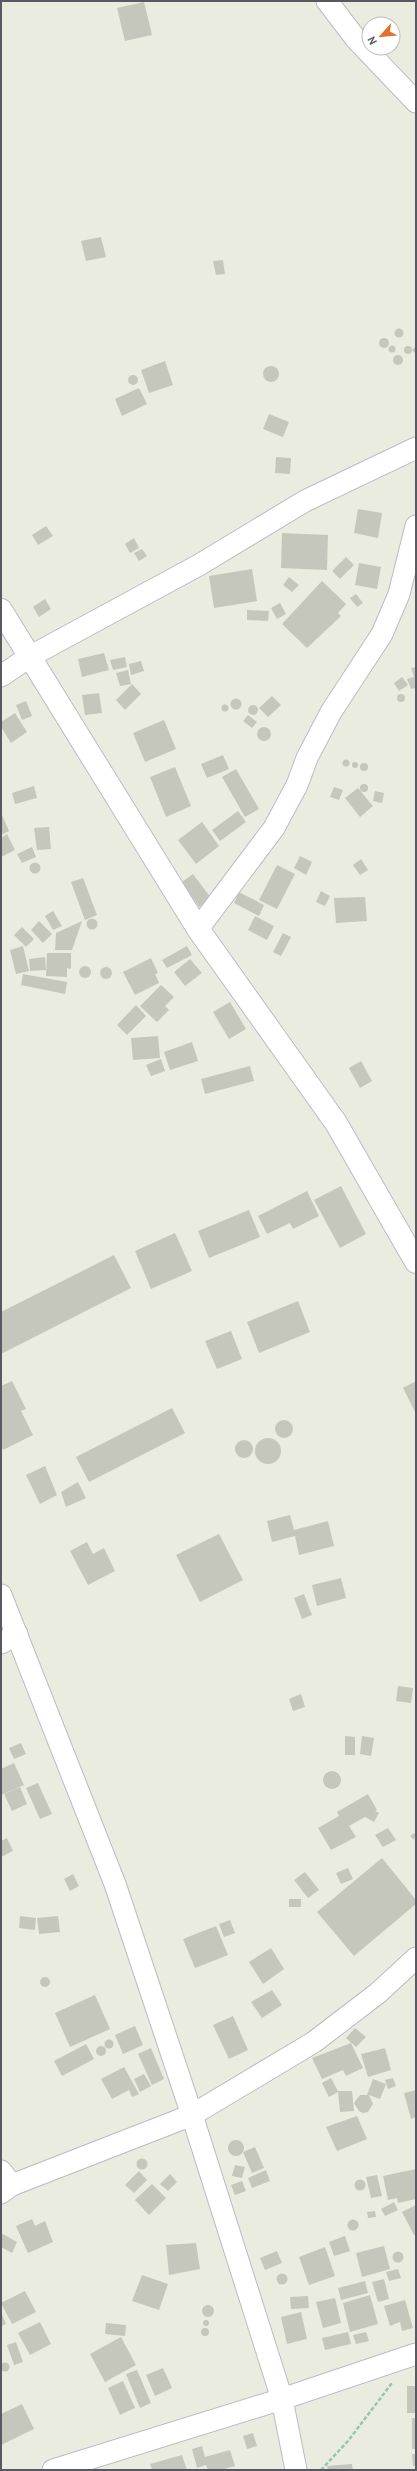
<svg xmlns="http://www.w3.org/2000/svg" width="417" height="2471" font-family="'PT Sans',sans-serif">
<style>
.building{fill:#c6c7bc}
.lines{fill:none;stroke-linecap:round;stroke-linejoin:round}
.street-casing{stroke:#bbbbc2;stroke-width:23}
.secondary-casing{stroke:#bbbcc4;stroke-width:24}
.path{stroke:#97c5b2;stroke-width:2.5;stroke-dasharray:4 2;stroke-linecap:butt}
.street{stroke:#fff;stroke-width:21}
.secondary{stroke:#fff;stroke-width:22}
</style>
<rect width="100%" height="100%" fill="#ebece0"/>
<!-- building -->
<g class="building">
<path d="M144,2l8,33 -27,6 -8,-33z"/>
<path d="M101,237l5,20 -20,4 -5,-20z"/>
<path d="M223,260l2,14 -9,1 -3,-14z"/>
<circle cx="399" cy="333" r="4.5"/>
<circle cx="384" cy="343" r="5"/>
<circle cx="392" cy="349" r="3.5"/>
<path d="M416,346v8l-4,-4z"/>
<circle cx="408" cy="350" r="4"/>
<circle cx="398" cy="360" r="5"/>
<path d="M165,361l8,24 -24,8 -8,-23z"/>
<circle cx="271" cy="374" r="8"/>
<circle cx="133" cy="380" r="5"/>
<path d="M139,388l8,16 -25,12 -7,-17z"/>
<path d="M269,414l20,8 -6,15 -20,-8z"/>
<path d="M276,457l15,1 -1,16 -15,-1z"/>
<path d="M358,509l24,4 -4,25 -24,-5z"/>
<path d="M46,526l7,10 -15,9 -6,-10z"/>
<path d="M282,533l46,2 -1,35 -46,-2z"/>
<path d="M134,538l5,10 -9,5 -5,-9z"/>
<path d="M142,549l5,7 -8,5 -5,-8z"/>
<path d="M346,557l8,8 -14,14 -8,-8z"/>
<path d="M359,563l22,4 -4,22 -22,-4z"/>
<path d="M252,569l5,32 -43,7 -5,-32z"/>
<path d="M289,577l10,8 -7,7 -9,-7z"/>
<path d="M322,581l24,23 -8,9 3,3 -34,32 -25,-24z"/>
<path d="M356,594l7,9 -6,4 -7,-9z"/>
<path d="M45,599l6,10 -12,8 -6,-10z"/>
<path d="M280,603l6,11 -9,5 -6,-11z"/>
<path d="M247,610l22,1 -1,10 -21,-1z"/>
<path d="M104,653l5,17 -27,7 -4,-18z"/>
<path d="M125,657l2,10 -14,3 -3,-10z"/>
<path d="M141,661l3,10 -13,4 -2,-11z"/>
<path d="M416,667v21l-5,1 -4,-10 7,-2 -3,-9z"/>
<path d="M128,670l3,14 -11,2 -4,-13z"/>
<path d="M402,677l6,8 -9,6 -5,-8z"/>
<path d="M132,684l9,10 -16,16 -9,-10z"/>
<path d="M99,693l3,20 -17,2 -3,-20z"/>
<circle cx="401" cy="698" r="4"/>
<path d="M272,696l9,9 -13,12 -9,-9z"/>
<circle cx="236" cy="704" r="5.5"/>
<path d="M26,701l6,15 -10,4 -6,-15z"/>
<circle cx="225" cy="708" r="3.5"/>
<circle cx="253" cy="710" r="5"/>
<path d="M15,713l12,19 -16,11 -10,-16v-5z"/>
<path d="M248,715l9,7 -5,6 -9,-7z"/>
<path d="M164,720l12,29 -31,13 -12,-29z"/>
<circle cx="264" cy="734" r="7"/>
<path d="M223,755l6,14 -22,9 -6,-14z"/>
<circle cx="346" cy="763" r="3.5"/>
<circle cx="355" cy="765" r="3"/>
<circle cx="364" cy="767" r="4"/>
<path d="M175,767l16,39 -25,11 -16,-40z"/>
<path d="M236,769l23,40 -14,8 -23,-40z"/>
<circle cx="364" cy="788" r="4"/>
<path d="M34,786l3,12 -22,6 -3,-11z"/>
<path d="M334,787l9,3 -4,10 -9,-3z"/>
<path d="M358,788l15,18 -13,11 -15,-19z"/>
<path d="M375,791l9,2 -2,10 -9,-2z"/>
<path d="M238,811l8,11 -26,19 -8,-11z"/>
<path d="M1,813l8,18 -8,4z"/>
<path d="M202,822l17,24 -23,18 -18,-24z"/>
<path d="M49,827l2,22 -14,1 -3,-22z"/>
<path d="M7,834l8,16 -14,7v-19z"/>
<path d="M32,847l4,10 -14,6 -5,-9z"/>
<path d="M300,856l12,6 -6,13 -12,-7z"/>
<path d="M361,859l7,11 -8,5 -7,-10z"/>
<circle cx="35" cy="868" r="5.5"/>
<path d="M277,865l18,9 -18,35 -18,-9z"/>
<path d="M193,874l18,24 -12,9 -17,-25z"/>
<path d="M83,878l14,37 -12,5 -14,-38z"/>
<path d="M321,891l9,5 -5,10 -9,-4z"/>
<path d="M239,892l25,13 -5,11 -25,-13z"/>
<path d="M365,897l2,24 -31,2 -2,-25z"/>
<path d="M53,911l9,15 -9,4 -8,-14z"/>
<path d="M255,916l19,10 -7,14 -19,-10z"/>
<circle cx="92" cy="924" r="5.5"/>
<path d="M39,921l13,13 -9,9 -12,-13z"/>
<path d="M82,921l-10,29h-17l1,-17z"/>
<path d="M22,927l12,12 -8,8 -12,-12z"/>
<path d="M283,933l8,4 -10,19 -8,-4z"/>
<path d="M23,946l6,25 -13,3 -6,-24z"/>
<path d="M187,946l5,9 -25,13 -5,-8z"/>
<path d="M47,953h24v16l-4,-1v9l-21,-1z"/>
<path d="M45,957l1,13 -16,1 -1,-12z"/>
<path d="M151,958l7,15 -3,1 4,9 -24,12 -12,-23z"/>
<path d="M190,959l12,14 -17,13 -11,-14z"/>
<circle cx="85" cy="972" r="6"/>
<circle cx="106" cy="973" r="6"/>
<path d="M23,974l44,8 -2,12 -44,-9z"/>
<path d="M161,985l13,12 -9,9 4,4 -12,12 -17,-16z"/>
<path d="M230,1002l16,27 -17,10 -16,-27z"/>
<path d="M136,1005l10,11 -19,19 -10,-10z"/>
<path d="M158,1036l2,22 -27,2 -2,-22z"/>
<path d="M192,1042l6,19 -28,9 -6,-18z"/>
<path d="M161,1059l4,12 -14,5 -5,-11z"/>
<path d="M361,1061l11,20 -12,7 -11,-20z"/>
<path d="M250,1066l4,15 -49,13 -4,-15z"/>
<path d="M341,1186l25,48 -26,14 -26,-48z"/>
<path d="M307,1191l12,25 -26,13 -3,-6 -23,11 -9,-18z"/>
<path d="M249,1210l11,27 -51,21 -11,-27z"/>
<path d="M175,1233l17,38 -41,18 -16,-38z"/>
<path d="M114,1255l17,33 -130,66v-42z"/>
<path d="M298,1301l12,31 -51,21 -12,-31z"/>
<path d="M231,1331l11,28 -25,10 -12,-28z"/>
<path d="M12,1381l14,28 -5,2 12,24 -30,15 -2,-4v-60z"/>
<path d="M416,1381v33l-13,-26z"/>
<path d="M172,1408l13,25 -96,49 -13,-25z"/>
<circle cx="284" cy="1429" r="9"/>
<circle cx="268" cy="1451" r="13"/>
<circle cx="244" cy="1449" r="9"/>
<path d="M45,1466l12,29 -17,9 -14,-29z"/>
<path d="M78,1482l8,16 -20,9 -5,-15z"/>
<path d="M290,1515l4,15 34,-9 6,25 -35,9 -4,-19 -23,6 -5,-21z"/>
<path d="M219,1534l24,46 -43,22 -24,-47z"/>
<path d="M87,1542l6,12 11,-6 11,23 -27,14 -18,-34z"/>
<path d="M341,1578l5,20 -29,8 -5,-21z"/>
<path d="M304,1594l8,21 -10,4 -8,-21z"/>
<path d="M398,1686l15,2 -2,15 -15,-2z"/>
<path d="M301,1694l4,13 -12,4 -4,-12z"/>
<path d="M345,1736l10,1v18h-10z"/>
<path d="M362,1736l12,2 -3,18 -11,-2z"/>
<path d="M21,1743l5,11 -12,5 -5,-11z"/>
<path d="M14,1763l10,22 -23,10v-26z"/>
<circle cx="332" cy="1780" r="9"/>
<path d="M38,1783l14,31 -12,5 -14,-31z"/>
<path d="M20,1787l7,17 -15,7 -8,-17z"/>
<path d="M368,1794l9,16 -2,1 4,2 -5,9 -9,-5 -16,9 7,11 -25,13 -13,-22 21,-12 -2,-4z"/>
<path d="M388,1828l8,12 -13,7 -8,-12z"/>
<path d="M414,1833l2,1 -2,6 -4,-4z"/>
<path d="M7,1838l6,13 -12,6v-16z"/>
<path d="M382,1858l34,42v4l-62,52 -37,-44z"/>
<path d="M348,1868l5,11 -12,5 -5,-11z"/>
<path d="M305,1872l14,18 -11,8 -14,-18z"/>
<path d="M73,1874l6,12 -9,5 -6,-12z"/>
<rect x="289" y="1899" width="12" height="8"/>
<path d="M20,1916l16,2 -1,12 -16,-2z"/>
<path d="M58,1916l2,16 -21,2 -2,-16z"/>
<path d="M230,1920l5,13 -11,4 -5,-13z"/>
<path d="M216,1926l12,29 -33,13 -12,-29z"/>
<path d="M271,1948l13,21 -21,15 -14,-22z"/>
<circle cx="45" cy="1982" r="5"/>
<path d="M272,1990l10,15 -20,13 -11,-16z"/>
<path d="M95,1995l15,34 -40,18 -15,-34z"/>
<path d="M233,2016l15,34 -19,9 -16,-34z"/>
<path d="M135,2026l8,19 -20,9 -8,-19z"/>
<path d="M355,2028l11,9 -10,10 -10,-9z"/>
<circle cx="109" cy="2044" r="4.5"/>
<path d="M351,2043l12,25 -17,8 -3,-6 -21,9 -10,-21z"/>
<path d="M86,2044l8,15 -32,17 -8,-15z"/>
<circle cx="101" cy="2051" r="5"/>
<path d="M151,2048l13,31 -12,6 -14,-31z"/>
<path d="M385,2048l6,22 -23,7 -7,-23z"/>
<path d="M124,2067l15,27 -7,3 -3,-7 -17,9 -11,-20z"/>
<path d="M144,2074l7,12 -11,6 -6,-13z"/>
<path d="M331,2078l7,13h14l2,20 -14,1 -2,-20 -9,5 -7,-14z"/>
<path d="M393,2078l3,8 -8,3 -3,-9z"/>
<path d="M373,2079l13,5 -6,15 -11,-4 4,9 -5,8 -5,1 -4,-2 -5,-8 6,-8h7z"/>
<path d="M416,2090v27l-5,2 -7,-26z"/>
<path d="M357,2116l10,23 -30,12 -11,-24z"/>
<circle cx="236" cy="2148" r="8"/>
<path d="M255,2147l9,21 -12,5 -9,-21z"/>
<circle cx="142" cy="2164" r="5.5"/>
<path d="M235,2165l10,2 -3,11 -10,-2z"/>
<path d="M416,2169v30l-18,4 -1,-5 -9,2 -5,-24z"/>
<path d="M266,2170l4,11 -18,7 -4,-10z"/>
<path d="M139,2171l8,9 -13,13 -9,-8z"/>
<path d="M170,2174l7,8 -9,9 -8,-7z"/>
<path d="M377,2175l5,21 -11,2 -5,-21z"/>
<circle cx="360" cy="2185" r="5.5"/>
<path d="M242,2181l4,10 -11,4 -4,-10z"/>
<path d="M152,2184l14,14 -17,17 -14,-15z"/>
<path d="M394,2202l4,8 -13,6 -4,-7z"/>
<path d="M416,2205v30h-2l-12,-23z"/>
<path d="M375,2211l1,6 -8,1 -1,-6z"/>
<path d="M32,2219l3,7 10,-5 8,21 -25,11 -12,-27z"/>
<circle cx="353" cy="2225" r="5.5"/>
<path d="M1,2233l16,9 -5,11 -11,-6z"/>
<path d="M345,2236l5,15 -16,5 -5,-14z"/>
<path d="M196,2243l4,26 -31,6 -3,-30z"/>
<path d="M384,2246l6,23 -28,8 -6,-24z"/>
<path d="M325,2247l10,29 -26,9 -10,-28z"/>
<path d="M277,2251l5,12 -17,7 -5,-12z"/>
<circle cx="398" cy="2257" r="5.5"/>
<path d="M398,2269l3,9 -12,3 -3,-9z"/>
<circle cx="282" cy="2279" r="5.5"/>
<path d="M142,2275l26,9 -9,26 -27,-9z"/>
<path d="M384,2279l5,20 -11,3 -6,-20z"/>
<path d="M365,2281l3,12 -27,7 -3,-12z"/>
<path d="M25,2291l11,21 -24,12 -11,-21z"/>
<path d="M370,2295l8,29 -28,8 -7,-29z"/>
<path d="M308,2296l1,12 -18,1 -1,-12z"/>
<path d="M335,2298l6,25 -18,5 -7,-26z"/>
<path d="M405,2300l8,28 -11,3 -2,-9 -10,4 -6,-20z"/>
<circle cx="208" cy="2311" r="6"/>
<path d="M1,2312l5,12 -5,2z"/>
<path d="M301,2312l6,27 -20,5 -6,-27z"/>
<circle cx="206" cy="2323" r="3"/>
<path d="M40,2322l11,22 -21,11 -12,-22z"/>
<path d="M106,2323l20,2 -1,11 -20,-2z"/>
<circle cx="205" cy="2332" r="4"/>
<path d="M348,2332l3,12 -26,6 -3,-12z"/>
<path d="M366,2332l3,9 -13,3 -3,-9z"/>
<path d="M121,2337l15,28 -31,17 -15,-28z"/>
<path d="M16,2342l7,20 -9,3 -7,-20z"/>
<circle cx="5" cy="2367" r="4.5"/>
<path d="M163,2368l9,20 -17,8 -9,-21z"/>
<path d="M137,2370l14,33 -11,5 -14,-34z"/>
<path d="M123,2381l12,27 -15,7 -12,-27z"/>
<rect x="407" y="2386" width="9" height="27"/>
<path d="M22,2404l12,25 -33,16v-31z"/>
<rect x="412" y="2418" width="4" height="31"/>
<path d="M253,2433l4,13 -10,3 -4,-13z"/>
<path d="M202,2446l3,11 25,-7 5,16 -14,4h-13l-2,-5 -9,3 -5,-19z"/>
<path d="M412,2454h4v12h-3z"/>
<path d="M182,2455l5,15h-35l-2,-6z"/>
<path d="M352,2464l1,6h-25l-1,-4z"/>
</g>
<g class="lines">
<defs>
<g id="street">
<path d="M327,1l29,38 60,63"/>
<path d="M1,676l28,-19 170,-92 106,-64 111,-53"/>
<path d="M198,929l76,-101 23,-43 10,-27 24,-46 51,-78 17,-40 17,-68"/>
<path d="M1,1595l114,289 77,231 90,284 14,71"/>
<path d="M1,1643l16,-9"/>
<path d="M1,2171l11,14"/>
<path d="M1,2193l11,-8 180,-70 122,-73 64,-49 38,-35"/>
<path d="M53,2470l229,-71 134,-45"/>
</g>
<path id="secondary" d="M1,610l197,319 138,194 80,139"/>
</defs>
<!-- street casing -->
<use href="#street" class="street-casing"/>
<!-- secondary casing -->
<use href="#secondary" class="secondary-casing"/>
<!-- path -->
<path class="path" d="M321,2470l27,-29 44,-58"/>
<!-- street -->
<use href="#street" class="street"/>
<!-- secondary -->
<use href="#secondary" class="secondary"/>
</g>
<!-- border -->
<rect width="417" height="2471" fill="none" stroke="#595a61" stroke-width="4"/>
<!-- north arrow -->
<g transform="translate(381 36) rotate(243)"><circle r="19" fill="#ffffff" stroke="#bdbdc0"/>
<path d="M0-3L7 15L0 10L-7 15Z" fill="#e4702e"/>
<text y="-6" font-size="11" font-weight="bold" text-anchor="middle" fill="#595a61">N</text>
</g>
</svg>
